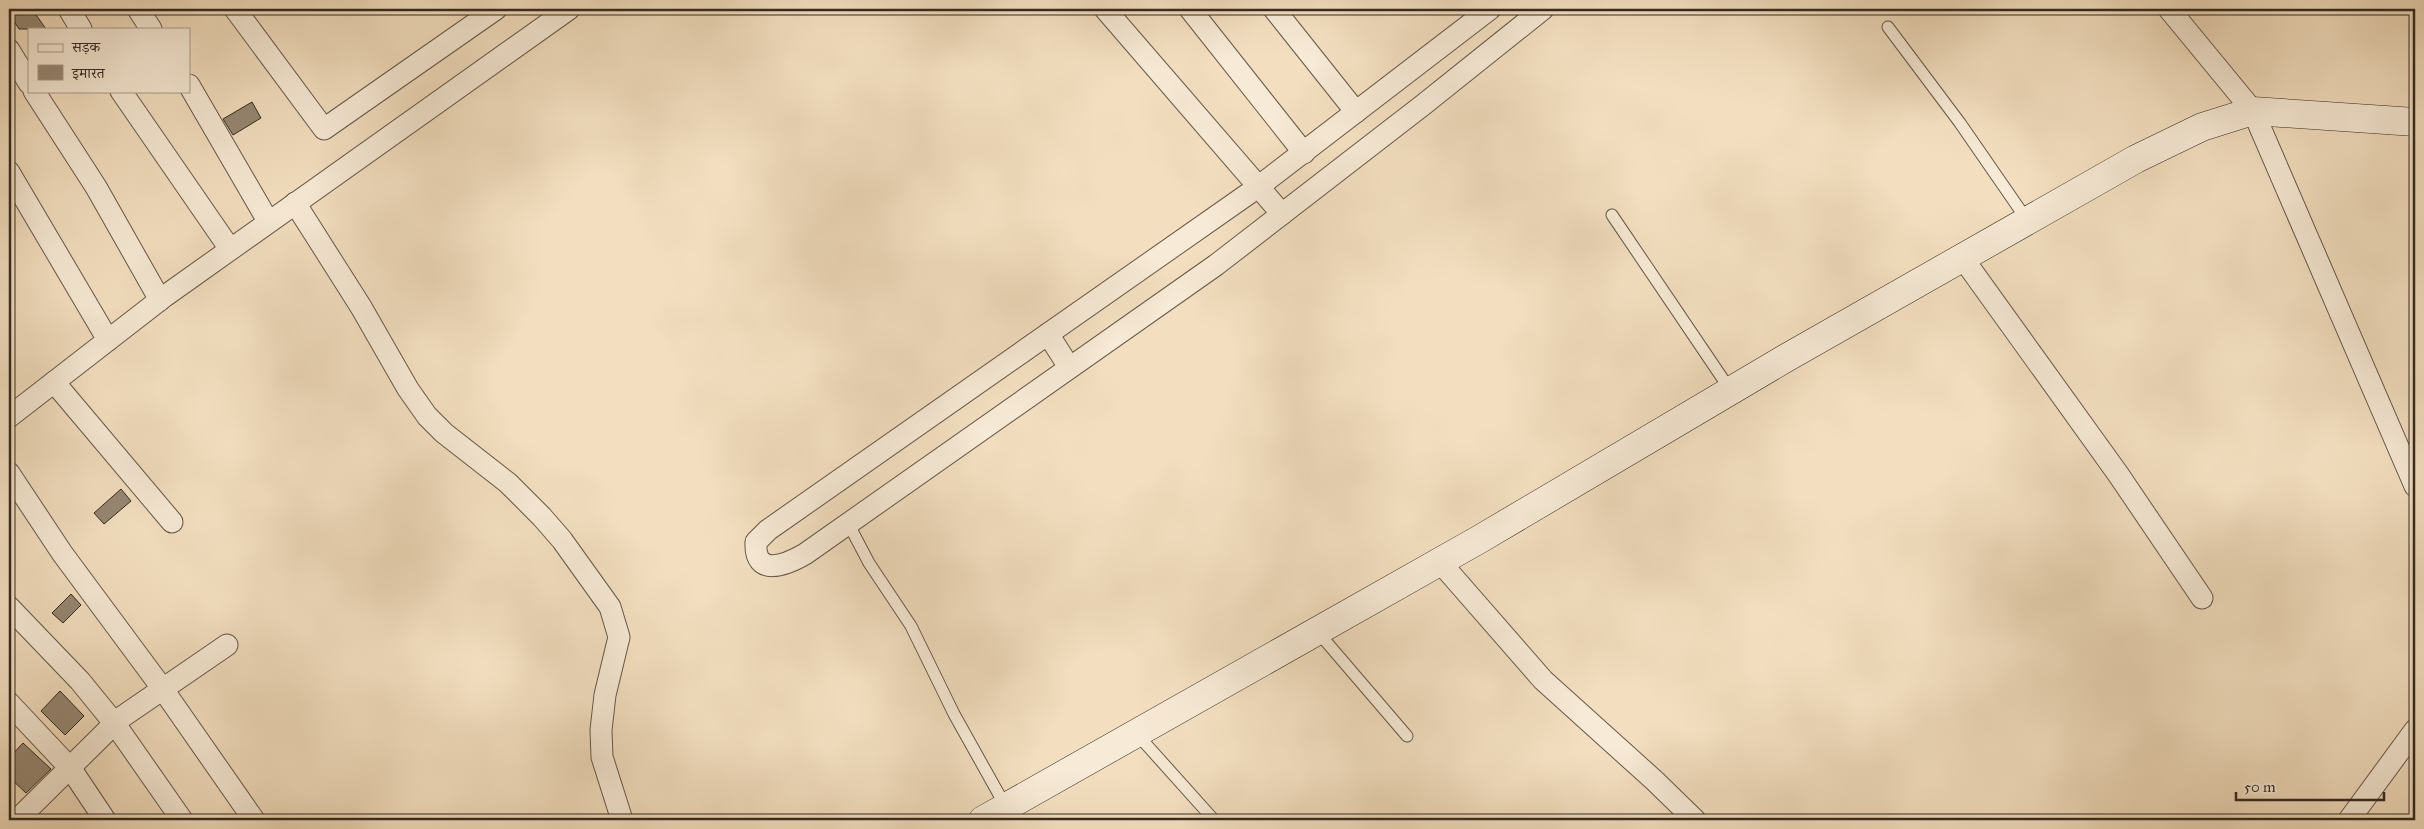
<svg xmlns="http://www.w3.org/2000/svg" width="2424" height="829" font-family="'IM FELL Great Primer','Noto Serif Devanagari',serif">
<style>
.building{fill:#978874;stroke:#342a22}
.lines{fill:none;stroke-linecap:round;stroke-linejoin:round}
.lane-casing{stroke:#64574a;stroke-width:13}
.street-casing{stroke:#64574a;stroke-width:23}
.secondary-casing{stroke:#342a22;stroke-width:29}
.lane{stroke:#f7ead6;stroke-width:11}
.street{stroke:#f7ead6;stroke-width:21}
.secondary{stroke:#f7ead6;stroke-width:28}
</style>
<rect width="100%" height="100%" fill="#f3dfc0"/>
<filter id="stains"><feTurbulence type="fractalNoise" baseFrequency=".004" numOctaves="4"/><feColorMatrix values="0 0 0 0 .2 0 0 0 0 .09 0 0 0 0 .02 0 0 0 .5 -.17"/></filter>
<radialGradient id="worn" r=".72"><stop offset=".6" stop-color="#630" stop-opacity="0"/><stop offset="1" stop-color="#630" stop-opacity=".3"/></radialGradient>
<!-- building -->
<g class="building">
<path d="M9,9h23l14,20h-27l-10,-15z"/>
<path d="M252,102l9,16 -28,17 -10,-16z"/>
<path d="M121,489l10,12 -27,23 -10,-11z"/>
<path d="M71,594l10,11 -18,18 -11,-10z"/>
<path d="M60,691l24,25 -19,19 -24,-24z"/>
<path d="M23,743l28,26 -25,24 -17,-16v-19z"/>
</g>
<g class="lines">
<defs>
<g id="lane">
<path d="M1888,27l72,96 67,97"/>
<path d="M1612,215l119,176"/>
<path d="M848,523l21,40 42,63 43,88 52,93"/>
<path d="M1317,631l90,105"/>
<path d="M1136,733l78,87"/>
</g>
<g id="street">
<path d="M69,9l12,20"/>
<path d="M138,9l13,20"/>
<path d="M235,9l89,120 172,-120"/>
<path d="M1105,9l177,205"/>
<path d="M1190,9l114,144"/>
<path d="M1274,9l82,103"/>
<path d="M1490,9l-232,178 -490,343 -12,12c-2,36 30,23 49,12l411,-289 207,-160 120,-96"/>
<path d="M2169,9l84,102 162,375"/>
<path d="M9,50l20,33"/>
<path d="M189,85l79,136"/>
<path d="M34,91l62,96 64,113"/>
<path d="M121,91l109,158"/>
<path d="M9,172l99,168"/>
<path d="M295,203l66,104 47,82 19,27 17,17 64,50 34,34 20,23 48,67 9,30 -14,58 -4,35 1,27 20,63"/>
<path d="M1962,257l156,217 84,124"/>
<path d="M1048,334l21,33"/>
<path d="M54,382l118,140"/>
<path d="M9,417l156,-121 404,-287"/>
<path d="M9,473l53,80 100,135 92,132"/>
<path d="M1440,562l103,118 112,101 40,39"/>
<path d="M9,607l71,74 35,43 67,96"/>
<path d="M9,703l62,66 34,51"/>
<path d="M17,820l102,-101 108,-74"/>
<path d="M2349,820l66,-90"/>
</g>
<path id="secondary" d="M983,820l497,-281 306,-181 350,-199 66,-32 51,-16 162,11"/>
</defs>
<!-- lane casing -->
<use href="#lane" class="lane-casing"/>
<!-- street casing -->
<use href="#street" class="street-casing"/>
<!-- secondary casing -->
<use href="#secondary" class="secondary-casing"/>
<!-- lane -->
<use href="#lane" class="lane"/>
<!-- street -->
<use href="#street" class="street"/>
<!-- secondary -->
<use href="#secondary" class="secondary"/>
</g>
<!-- margin -->
<rect width="2424" height="829" fill="none" stroke="#f3dfc0" stroke-width="30"/>
<rect x="10" y="10" width="2404" height="809" fill="none" stroke="#342a22" stroke-width="2.5"/>
<rect x="15" y="15" width="2394" height="799" fill="none" stroke="#342a22"/>
<!-- legend -->
<rect x="28" y="28" width="162" height="65" fill="#f7ead6" stroke="#a99d8e"/>
<rect x="38" y="44" width="25" height="8" fill="#f7ead6" stroke="#a99d8e"/>
<text x="72" y="52" font-size="15" fill="#342a22">सड़क</text>
<rect x="38" y="65" width="25" height="15" fill="#978874" stroke="#a99d8e"/>
<text x="72" y="78" font-size="15" fill="#342a22">इमारत</text>
<!-- scale -->
<path d="M2236 792v8h148v-8" fill="none" stroke="#342a22" stroke-width="2.5"/>
<text x="2244" y="792" font-size="15" fill="#342a22" stroke="#f7ead6" stroke-width="4" paint-order="stroke">50 m</text>
<rect width="100%" height="100%" filter="url(#stains)"/>
<rect width="100%" height="100%" fill="url(#worn)"/>
</svg>
